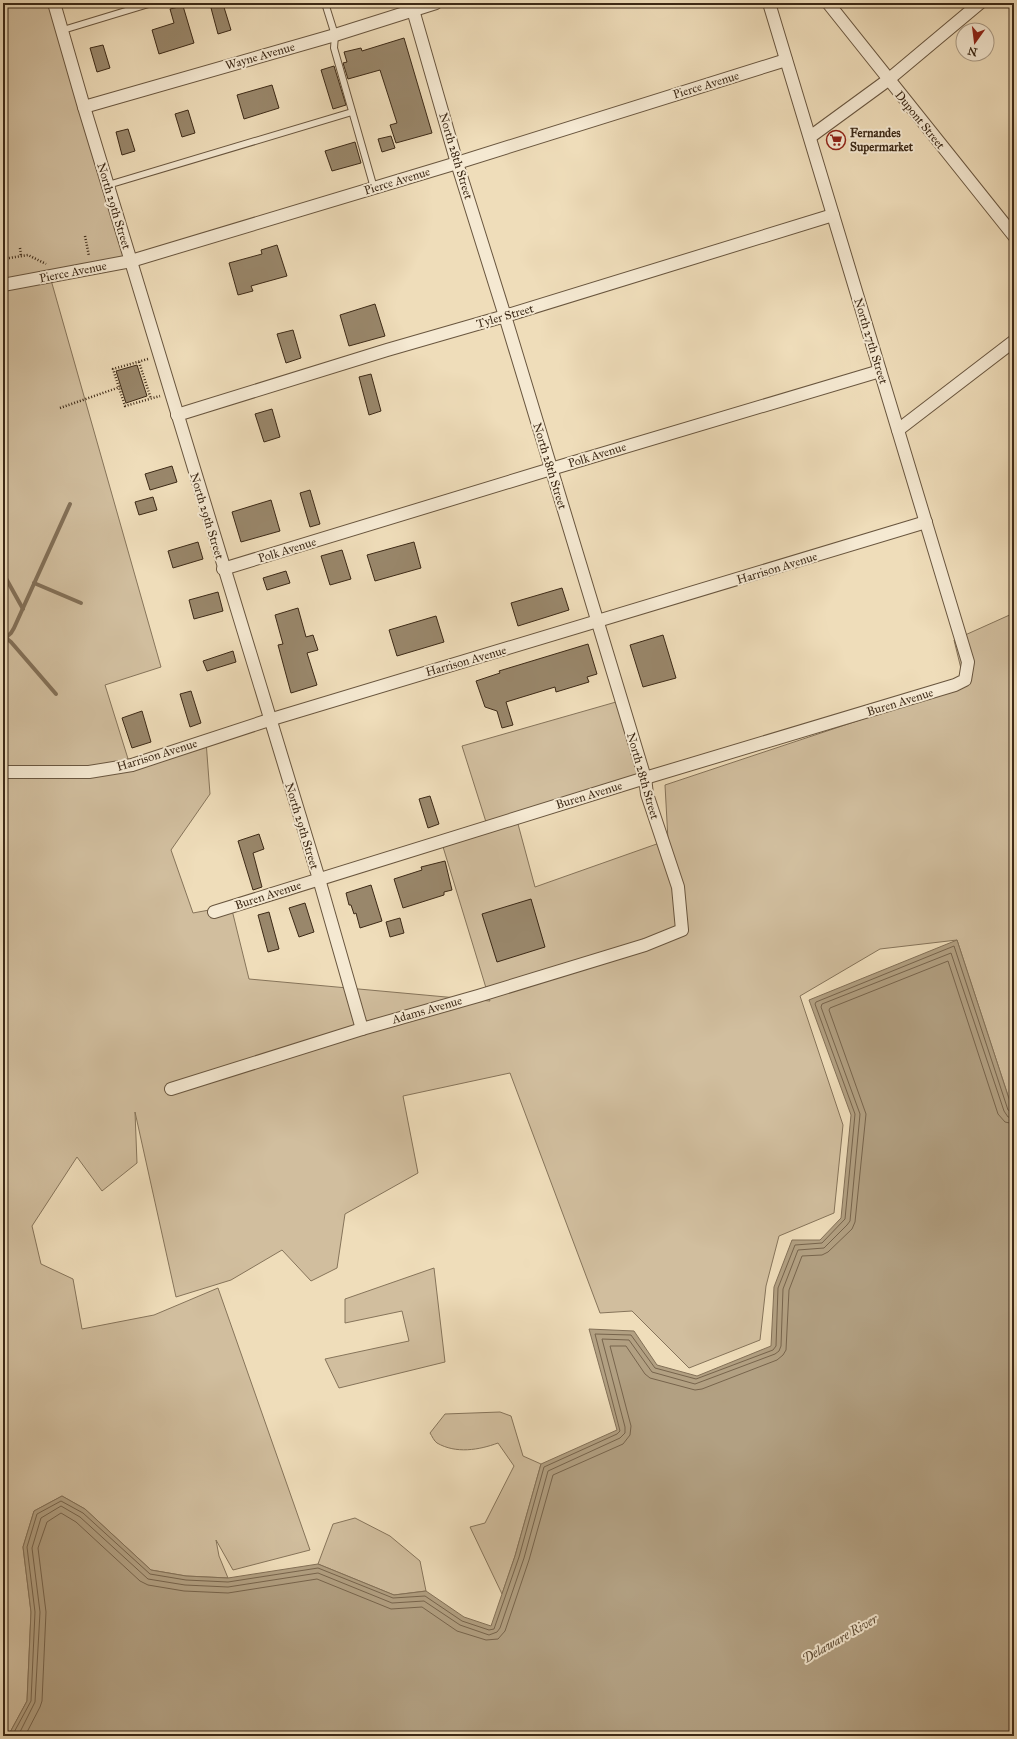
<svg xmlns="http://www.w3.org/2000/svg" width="1017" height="1739" font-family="'IM FELL Great Primer',serif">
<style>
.green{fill:#d1be9e;stroke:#86745a}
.water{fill:#b2a082;stroke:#837057}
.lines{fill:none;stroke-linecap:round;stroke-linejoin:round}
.shore{stroke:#77644c;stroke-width:1}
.stream{stroke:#837057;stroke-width:4}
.building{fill:#99876b;stroke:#3c2916}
.lane-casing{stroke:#69563f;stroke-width:8}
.street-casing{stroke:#69563f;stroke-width:14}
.path{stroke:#3c2916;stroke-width:2.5;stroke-dasharray:1 2;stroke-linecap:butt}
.lane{stroke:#f5e9d2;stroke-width:6}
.street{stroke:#f5e9d2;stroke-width:12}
.labels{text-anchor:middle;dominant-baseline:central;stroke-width:4;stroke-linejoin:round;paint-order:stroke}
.street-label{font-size:12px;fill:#3c2916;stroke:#f5e9d2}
.poi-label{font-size:12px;font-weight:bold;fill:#3c2916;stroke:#f5e9d2;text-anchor:start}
.water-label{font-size:13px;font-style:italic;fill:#5f4d36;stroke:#f5e9d2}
</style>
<rect width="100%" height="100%" fill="#efddba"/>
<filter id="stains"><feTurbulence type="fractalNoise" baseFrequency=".005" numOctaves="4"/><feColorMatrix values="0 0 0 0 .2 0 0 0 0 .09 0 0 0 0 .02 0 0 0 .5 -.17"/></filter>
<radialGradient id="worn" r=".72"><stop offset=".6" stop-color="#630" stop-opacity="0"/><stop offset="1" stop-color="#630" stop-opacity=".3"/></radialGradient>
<!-- green -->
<g class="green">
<path d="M3,3h50l78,264 -80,13 110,387 -56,18 24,77 77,-21 4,53 -39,56 22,63 38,-7 18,73 241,22 -50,-164 46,-15 -24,-76 154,-44 23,74 -124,37 20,74 133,-47 -3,-55 300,-100 -11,-45 60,-27v501l-57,-174 -77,9 -80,47 43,129 -9,88 -55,23 -13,50 -6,54 -71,28 -57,-57 -32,2 -90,-240 -107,23 15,77 -73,41 -8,54 -26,13 -29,-31 -51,30 -55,17 -41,-185 2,51 -35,28 -25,-34 -45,69 9,38 32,15 9,50 72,-14 64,-27 92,262 -77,20 -17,-30 3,16 9,22 -42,-2 -35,-6 -66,-61 -23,-13 -28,15 -11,36 8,65 -4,89 -19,35h-5z"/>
<path d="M434,1268l11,94 -106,26 -14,-29 84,-18 -7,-30 -57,12v-24z"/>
<path d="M500,1412l11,4 12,40 18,8 -26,92 -13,38 -32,-67 15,-4 29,-57 -16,-23c-19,7 -42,11 -61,0 -3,-2 -5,-7 -7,-10l15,-19z"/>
<path d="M355,1518l35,18 30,25 6,30 -32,4 -76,-31 15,-40z"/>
</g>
<!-- water -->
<path class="water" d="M957,940l57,174v622h-1006l19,-35 4,-89 -8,-65 11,-36 28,-15 23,13 66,61 35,6 42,2 90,-14 76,31 32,-4 38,26 27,9 24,-70 26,-92 76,-34 -28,-101 45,2 23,34 40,11 74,-30 3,-59 18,-47h28l21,-22 10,-103 -42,-115z"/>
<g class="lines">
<!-- shore -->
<g class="shore">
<path d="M12,1736l19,-35 4,-89 -8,-65 10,-33 24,-13 22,12 67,61 36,6 42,2 90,-14 75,30 32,-2 37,25 27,9 5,-1 25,-72 25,-90 73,-33 3,-3 -25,-97 36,1 24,33 41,11 77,-29 3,-4 2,-58 17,-43 27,-2 23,-24 10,-105 -40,-110 1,-2 138,-56 54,164 6,3"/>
<path d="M18,1736l17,-34 5,-90 -8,-64 9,-30 20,-12 19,11 68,62 37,6 43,2 90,-14 74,30 32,-2 36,24 29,10 8,-3 3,-4 24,-70 24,-87 72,-33 5,-5v-6l-23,-88 27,1 23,32 43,12 80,-30 4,-3 2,-5 2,-57 15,-39 26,-2 23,-23 3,-4 10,-107 -39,-107 1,-3 129,-51 53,158 4,6 6,1"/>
<path d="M25,1736l15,-29 2,-6 4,-89 -8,-64 9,-26 14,-9 15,9 64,59 8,4 36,6 44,2 89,-14 74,30 31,-2 35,24 29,9 12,-1 7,-8 24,-71 24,-85 70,-31 7,-9 1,-9 -21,-80h16l19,28 5,4 45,12 7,-1 75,-29 6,-5 3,-5 3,-60 13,-34 20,-1 6,-3 24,-23 3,-7 11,-108 -37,-104 1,-2 118,-47 50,153 7,8 9,2"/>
</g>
<!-- stream -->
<g class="stream">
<path d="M3,573l20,36"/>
<path d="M34,583l47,20"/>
<path d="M6,638l5,4 45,52"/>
<path d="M3,640l8,-7 3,-5 56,-124"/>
</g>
</g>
<!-- building -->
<g class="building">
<path d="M223,4l8,26 -13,4 -7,-26z"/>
<path d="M183,6l11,37 -35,11 -7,-24 22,-7 -4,-14z"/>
<path d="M404,38l28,95 -36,10 -6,-18 7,-2 -17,-53 -32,9 -5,-16 4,-1 -3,-10 17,-4 1,3z"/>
<path d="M103,45l7,23 -13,4 -7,-24z"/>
<path d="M334,66l12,39 -13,4 -12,-39z"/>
<path d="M272,85l7,23 -35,11 -7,-24z"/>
<path d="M188,110l7,23 -13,4 -7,-23z"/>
<path d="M128,129l7,22 -13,4 -6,-23z"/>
<path d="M391,136l4,12 -13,4 -4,-13z"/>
<path d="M355,142l6,21 -29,8 -7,-20z"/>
<path d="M277,245l10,31 -36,10 2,5 -15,4 -9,-32 33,-9 -1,-4z"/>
<path d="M375,304l10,32 -36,10 -9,-31z"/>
<path d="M293,330l8,28 -15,5 -9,-29z"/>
<path d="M137,365l10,31 -21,7 -10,-32z"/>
<path d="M371,374l10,37 -12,4 -10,-38z"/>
<path d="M272,409l8,28 -16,5 -9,-28z"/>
<path d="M172,466l5,16 -27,8 -5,-16z"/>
<path d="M310,490l10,34 -10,3 -10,-34z"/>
<path d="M153,497l4,13 -18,5 -4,-13z"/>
<path d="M271,500l9,31 -39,11 -9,-30z"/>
<path d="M198,542l5,17 -30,9 -5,-17z"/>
<path d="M414,542l7,26 -46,13 -8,-26z"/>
<path d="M342,550l9,29 -21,6 -9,-29z"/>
<path d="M286,571l4,12 -23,7 -4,-12z"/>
<path d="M562,588l7,22 -51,16 -7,-23z"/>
<path d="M218,592l5,19 -29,8 -5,-19z"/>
<path d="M298,608l8,29 7,-2 5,15 -11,3 10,32 -26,8 -13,-48 5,-1 -8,-29z"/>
<path d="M436,616l8,26 -47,14 -8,-26z"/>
<path d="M663,635l13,43 -33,9 -13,-42z"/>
<path d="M588,644l9,30 -10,3 2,5 -33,10 -1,-5 -49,15 7,23 -11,3 -5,-17 -12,-4 -9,-26 24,-8 -1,-2z"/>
<path d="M233,651l3,11 -29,9 -4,-10z"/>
<path d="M191,691l10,32 -11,4 -10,-33z"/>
<path d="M142,711l9,31 -19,6 -10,-30z"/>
<path d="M430,796l9,28 -11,4 -9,-29z"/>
<path d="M259,834l5,15 -11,4 9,34 -9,3 -15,-49z"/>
<path d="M445,861l7,29 -8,2v3l-41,13 -9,-29 28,-9 -1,-3z"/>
<path d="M371,885l11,36 -22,7 -4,-15 -2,1 -3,-9h-2l-3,-12z"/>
<path d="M531,899l14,48 -48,15 -15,-48z"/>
<path d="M305,903l9,29 -15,5 -10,-29z"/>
<path d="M269,912l10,37 -11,3 -10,-37z"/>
<path d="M400,918l4,15 -14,4 -4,-15z"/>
</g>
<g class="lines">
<defs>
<g id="lane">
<path d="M325,3l10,32 -1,13 40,140"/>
<path d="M63,30l89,-27"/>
<path d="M108,185l244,-73"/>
</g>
<g id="street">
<path d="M54,3l30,104 235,772 43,150"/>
<path d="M828,3l186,233"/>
<path d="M84,107l251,-72 101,-32"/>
<path d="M810,137l78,-57 92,-77"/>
<path d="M3,285l128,-24 326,-98 329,-103"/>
<path d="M177,415l210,-65 118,-34 328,-101"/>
<path d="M898,430l116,-89"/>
<path d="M223,569l328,-100 329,-98"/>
<path d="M3,772h86l43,-7 137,-45 657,-198"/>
<path d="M214,912l431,-134 310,-93 10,-5 3,-18 -199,-659"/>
<path d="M171,1089l191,-60 116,-33 167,-51 37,-15 -4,-43 -31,-93 -2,-16 -140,-462 -48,-153 -46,-160"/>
</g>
</defs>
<!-- lane casing -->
<use href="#lane" class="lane-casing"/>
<!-- street casing -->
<use href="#street" class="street-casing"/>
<!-- path -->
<g class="path">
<path d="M85,236l4,20"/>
<path d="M20,248l1,8"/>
<path d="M3,259l25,-4 18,9"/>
<path d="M148,359l-35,10 12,37 35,-10"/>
<path d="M139,362l12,37"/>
<path d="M60,408l60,-21"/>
</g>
<!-- lane -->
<use href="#lane" class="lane"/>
<!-- street -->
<use href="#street" class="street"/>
</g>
<!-- icons -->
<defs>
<symbol id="supermarket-ring" viewBox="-11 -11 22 22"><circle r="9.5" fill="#f5e9d2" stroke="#8f2418" stroke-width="1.5"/><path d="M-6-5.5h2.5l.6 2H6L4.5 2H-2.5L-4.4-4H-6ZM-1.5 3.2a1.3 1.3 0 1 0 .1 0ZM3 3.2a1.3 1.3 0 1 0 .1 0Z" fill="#8f2418"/></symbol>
</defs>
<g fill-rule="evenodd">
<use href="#supermarket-ring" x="825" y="129" width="22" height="22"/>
</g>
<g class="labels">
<!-- street labels -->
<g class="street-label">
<text transform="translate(260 56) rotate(-16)">Wayne Avenue</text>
<text transform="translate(706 85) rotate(-17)">Pierce Avenue</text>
<text transform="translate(920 120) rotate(51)">Dupont Street</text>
<text transform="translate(456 156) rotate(73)">North 28th Street</text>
<text transform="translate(397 181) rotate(-17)">Pierce Avenue</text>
<text transform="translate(114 206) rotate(73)">North 29th Street</text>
<text transform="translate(73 272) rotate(-11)">Pierce Avenue</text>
<text transform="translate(505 316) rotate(-16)">Tyler Street</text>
<text transform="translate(871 341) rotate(73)">North 27th Street</text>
<text transform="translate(597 455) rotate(-17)">Polk Avenue</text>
<text transform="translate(550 466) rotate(73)">North 28th Street</text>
<text transform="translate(207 516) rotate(73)">North 29th Street</text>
<text transform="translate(287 550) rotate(-17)">Polk Avenue</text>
<text transform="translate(777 568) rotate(-17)">Harrison Avenue</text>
<text transform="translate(466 661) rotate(-16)">Harrison Avenue</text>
<text transform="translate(900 702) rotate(-17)">Buren Avenue</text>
<text transform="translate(157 755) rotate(-17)">Harrison Avenue</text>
<text transform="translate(643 776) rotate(74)">North 28th Street</text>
<text transform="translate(589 795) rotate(-17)">Buren Avenue</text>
<text transform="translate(302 826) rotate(73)">North 29th Street</text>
<text transform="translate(268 895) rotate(-18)">Buren Avenue</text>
<text transform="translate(427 1010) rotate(-16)">Adams Avenue</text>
</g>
<!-- poi labels -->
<g class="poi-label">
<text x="850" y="133">Fernandes<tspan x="850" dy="14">Supermarket</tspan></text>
</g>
<!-- water labels -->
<g class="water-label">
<text transform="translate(840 1639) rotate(-30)">Delaware River</text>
</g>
</g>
<!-- margin -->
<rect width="1017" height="1739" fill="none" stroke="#efddba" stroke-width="16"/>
<rect x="4" y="4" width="1009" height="1731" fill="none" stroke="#3c2916" stroke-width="2"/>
<rect x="8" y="8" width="1001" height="1723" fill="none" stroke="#3c2916"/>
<!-- north arrow -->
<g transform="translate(975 42) rotate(194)"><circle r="19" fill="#f5e9d2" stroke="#ab9c87"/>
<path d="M0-3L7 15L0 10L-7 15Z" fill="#8f2418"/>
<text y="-6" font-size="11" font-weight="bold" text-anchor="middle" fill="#3c2916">N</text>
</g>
<rect width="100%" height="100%" filter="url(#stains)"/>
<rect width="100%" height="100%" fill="url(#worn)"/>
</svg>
